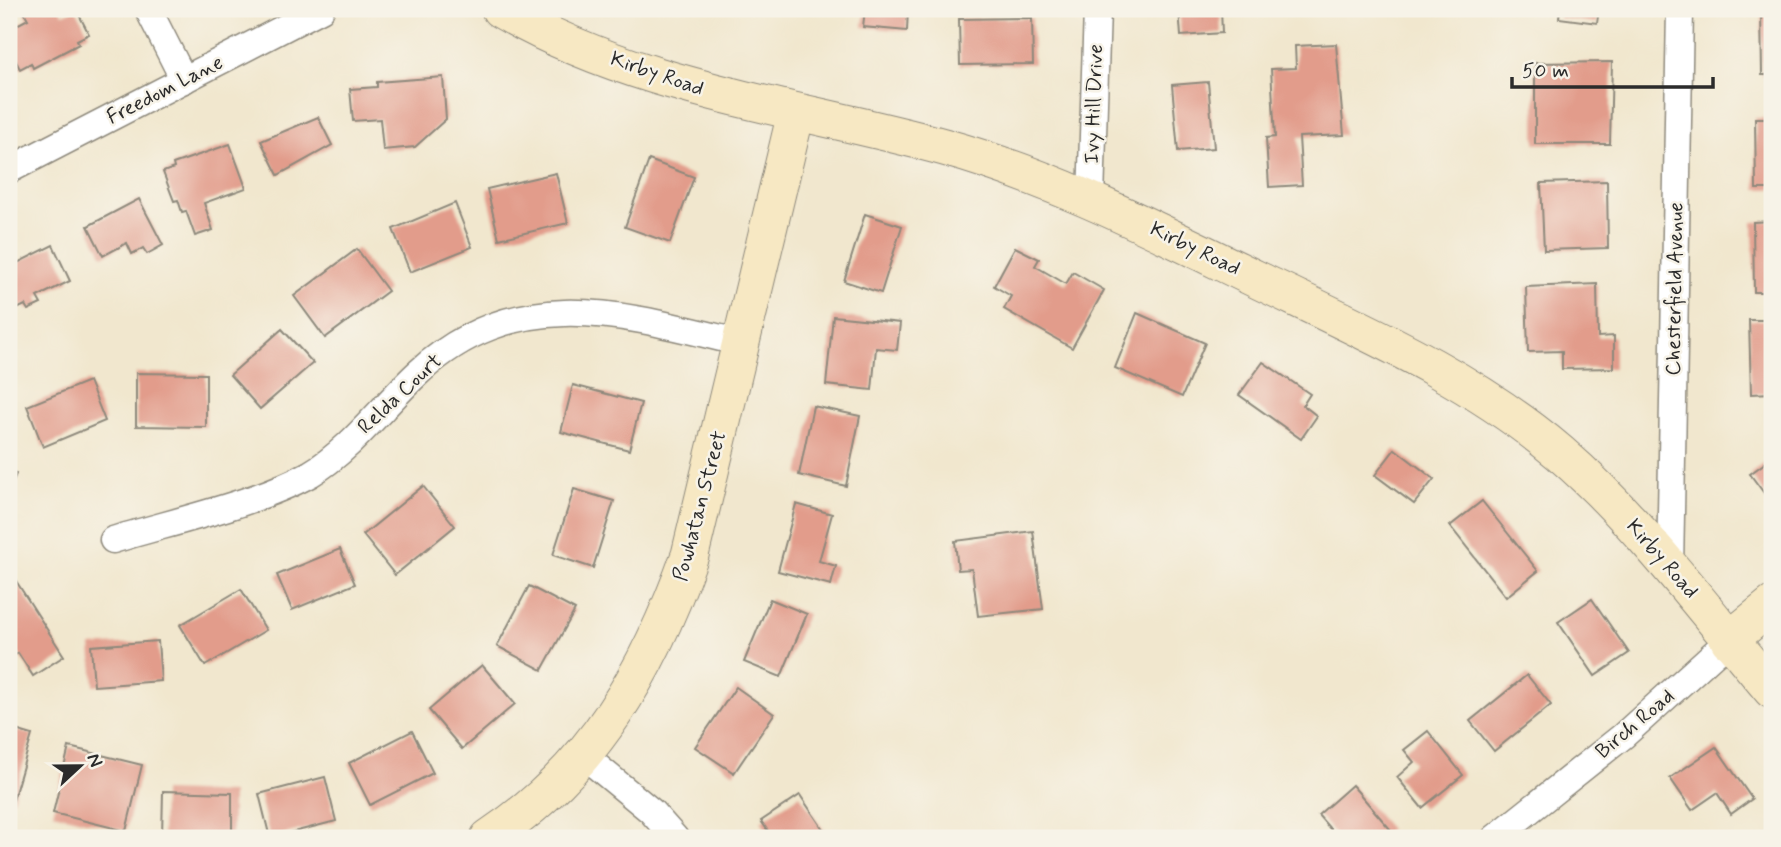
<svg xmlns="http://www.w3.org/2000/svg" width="1781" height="847" font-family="Mynerve,sans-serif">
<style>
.building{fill:#e29c8b}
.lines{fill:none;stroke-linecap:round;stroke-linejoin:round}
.street-casing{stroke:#8e897c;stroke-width:29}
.secondary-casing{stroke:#8e897c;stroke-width:39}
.street{stroke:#fff;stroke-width:26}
.secondary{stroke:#f7e8c3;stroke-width:37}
.labels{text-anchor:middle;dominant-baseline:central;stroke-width:5;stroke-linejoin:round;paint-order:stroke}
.street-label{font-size:21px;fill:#2b2b2b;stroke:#f7f3e8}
</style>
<rect width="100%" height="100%" fill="#f7f3e8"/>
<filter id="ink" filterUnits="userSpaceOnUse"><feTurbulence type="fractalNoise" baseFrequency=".0143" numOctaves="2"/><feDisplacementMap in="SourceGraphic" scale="14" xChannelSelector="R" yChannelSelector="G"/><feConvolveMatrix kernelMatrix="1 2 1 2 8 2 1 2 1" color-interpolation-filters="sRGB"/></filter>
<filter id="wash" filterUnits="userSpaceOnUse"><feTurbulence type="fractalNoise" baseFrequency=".00686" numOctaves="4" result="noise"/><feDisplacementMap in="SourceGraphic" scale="28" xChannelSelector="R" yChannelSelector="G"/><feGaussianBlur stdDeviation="1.57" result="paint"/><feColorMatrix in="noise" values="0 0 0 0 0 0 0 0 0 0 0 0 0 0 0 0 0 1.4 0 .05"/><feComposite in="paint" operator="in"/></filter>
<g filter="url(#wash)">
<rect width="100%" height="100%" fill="#f1e7ce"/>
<g id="blocks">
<!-- building -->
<g class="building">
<path d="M31,9h29l3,5 13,-5 13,25 -12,6 2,4 -46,24 -2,-5 -11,6 -11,-21v-19l19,-10 -4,-7z"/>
<path d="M865,9h43l-1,22 -44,-4z"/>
<path d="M1179,9h42l1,24 -41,3z"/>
<path d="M1560,9h39l-2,14 -38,-5z"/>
<path d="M1761,9h11v66h-10z"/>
<path d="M1032,18l1,46 -73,1 -1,-46z"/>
<path d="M1336,44l8,91 -45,2 3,48 -33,2 -3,-49 9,-1 -4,-68 25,-1 -1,-22z"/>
<path d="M1612,62l-2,82h-75v-81z"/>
<path d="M443,77l3,42 -31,28 -32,3 -3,-31 -27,2 -3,-32 27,-2v-5z"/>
<path d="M1208,82l6,66 -36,3 -6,-66z"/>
<path d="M318,117l14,28 -54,30 -17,-34z"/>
<path d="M1755,118h17v71h-16z"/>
<path d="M230,144l16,44 -42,15 9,27 -18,6 -9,-25 -4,1 -4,-12 -4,1 -11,-29 11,-4 -1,-4z"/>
<path d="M649,160l45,17 -24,66 -45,-16z"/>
<path d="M556,173l12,50 -69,16 -12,-50z"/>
<path d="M1607,181l1,67 -64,2 -3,-67z"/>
<path d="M139,199l24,46 -16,9 -4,-6 -11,6 -5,-11 -24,13 -15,-30z"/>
<path d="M455,203l17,44 -62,25 -17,-43z"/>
<path d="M865,214l37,12 -21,67 -37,-12z"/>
<path d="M1772,221v71h-18l-1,-70z"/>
<path d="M53,245l17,36 -33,16 4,7 -13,6 -3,-5 -10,5 -6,-12v-31z"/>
<path d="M1015,247l24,12 -4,7 31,18 7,-12 31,18 -32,58 -68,-39 7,-13 -17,-10z"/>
<path d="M357,249l31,42 -63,47 -31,-42z"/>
<path d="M1597,284l1,53 16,-1v32l-52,1v-18l-34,1 -2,-65z"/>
<path d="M1137,313l68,30 -23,54 -67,-29z"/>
<path d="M833,316l67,7 -3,27 -21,-2 -4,42 -46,-5z"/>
<path d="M1749,320h23v73l-21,1z"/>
<path d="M282,329l31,34 -53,46 -30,-34z"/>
<path d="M1263,362l47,32 -7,11 14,11 -16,23 -62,-44z"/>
<path d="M136,373l70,1v53l-70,-1z"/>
<path d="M89,381l16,40 -62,26 -16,-41z"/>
<path d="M573,385l68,18 -12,47 -68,-18z"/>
<path d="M813,406l47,10 -14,70 -47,-11z"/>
<path d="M1395,449l39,30 -20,25 -39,-29z"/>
<path d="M1772,458v46l-22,-30z"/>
<path d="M9,470l7,4 -7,17z"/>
<path d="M423,486l32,40 -60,49 -32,-40z"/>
<path d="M574,489l40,12 -21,67 -40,-13z"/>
<path d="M1482,501l56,70 -32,26 -56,-71z"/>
<path d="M796,504l36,10 -13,47 17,5 -5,19 -53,-14z"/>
<path d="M1033,531l10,78 -65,7 -6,-47 -14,1 -3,-29z"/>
<path d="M340,549l15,35 -63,26 -15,-35z"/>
<path d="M9,570l55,86 -31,20 -15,-23 -6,4 -3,-5z"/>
<path d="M529,586l46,24 -33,60 -45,-24z"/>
<path d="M241,589l25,41 -61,36 -25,-41z"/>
<path d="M770,599l37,15 -26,63 -37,-15z"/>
<path d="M1592,599l37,54 -34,23 -37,-54z"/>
<path d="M158,641l3,40 -67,5 -3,-40z"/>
<path d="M482,665l33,39 -53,45 -33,-39z"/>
<path d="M1527,675l24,30 -57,46 -24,-30z"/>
<path d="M736,687l38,27 -40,59 -39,-26z"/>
<path d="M9,728l23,7 -19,65 -4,-1z"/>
<path d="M412,731l21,42 -63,32 -21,-42z"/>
<path d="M1428,731l35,44 -41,33 -25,-31 17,-15 -10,-12z"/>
<path d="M69,747l73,18 -16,66 -73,-18z"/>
<path d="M1716,747l36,52 -21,15 -14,-21 -25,17 -22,-32z"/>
<path d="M325,777l11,44 -66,17 -11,-44z"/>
<path d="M1352,785l38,44 -11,9h-41l-20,-23z"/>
<path d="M163,791l69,2v45l-70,-1z"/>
<path d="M800,795l29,43h-56l-12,-17z"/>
</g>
</g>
</g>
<g filter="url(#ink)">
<use href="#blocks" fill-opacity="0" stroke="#8e897c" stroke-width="2"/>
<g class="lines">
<defs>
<g id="street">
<path d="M148,9l36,71"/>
<path d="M9,170l312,-161"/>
<path d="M1091,199l6,-190"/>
<path d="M113,540c59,-18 145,-37 197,-66 42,-25 73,-69 109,-102 99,-91 207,-57 322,-29"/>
<path d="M1670,569l10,-560"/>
<path d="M583,755l68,56 24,27"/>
<path d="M1495,838l128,-102 106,-96"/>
</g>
<g id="secondary">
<path d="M500,9c136,80 295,97 444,138 111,31 211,83 314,133 104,50 213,97 302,173 80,69 144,157 212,237"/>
<path d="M1729,640l43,-35"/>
<path d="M489,838c105,-69 160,-168 201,-283l106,-442"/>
</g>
</defs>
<!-- street casing -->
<use href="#street" class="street-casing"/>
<!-- secondary casing -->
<use href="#secondary" class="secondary-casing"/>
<!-- street -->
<use href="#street" class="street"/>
<!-- secondary -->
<use href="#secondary" class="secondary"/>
</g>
</g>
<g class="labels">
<!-- street labels -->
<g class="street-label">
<text transform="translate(657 74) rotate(19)">Kirby Road</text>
<text transform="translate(165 90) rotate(-27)">Freedom Lane</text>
<text transform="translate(1094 104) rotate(-88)">Ivy Hill Drive</text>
<text transform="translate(1195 249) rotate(26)">Kirby Road</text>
<text transform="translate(1675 289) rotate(-89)">Chesterfield Avenue</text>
<text transform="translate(400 394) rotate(-43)">Relda Court</text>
<text transform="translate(700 506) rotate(-75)">Powhatan Street</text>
<text transform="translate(1662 559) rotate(49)">Kirby Road</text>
<text transform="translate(1635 724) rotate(-40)">Birch Road</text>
</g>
</g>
<!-- margin -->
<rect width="1781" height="847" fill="none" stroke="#f7f3e8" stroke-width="35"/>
<!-- north arrow -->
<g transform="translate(80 766) rotate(68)" stroke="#f7f3e8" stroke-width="5" paint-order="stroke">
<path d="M0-5L12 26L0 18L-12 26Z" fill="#2b2b2b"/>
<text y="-10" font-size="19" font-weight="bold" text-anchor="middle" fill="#2b2b2b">N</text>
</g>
<!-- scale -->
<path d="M1512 77v10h201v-10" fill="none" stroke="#2b2b2b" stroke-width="3.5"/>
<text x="1522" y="77" font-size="21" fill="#2b2b2b" stroke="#f7f3e8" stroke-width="5" paint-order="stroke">50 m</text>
</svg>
